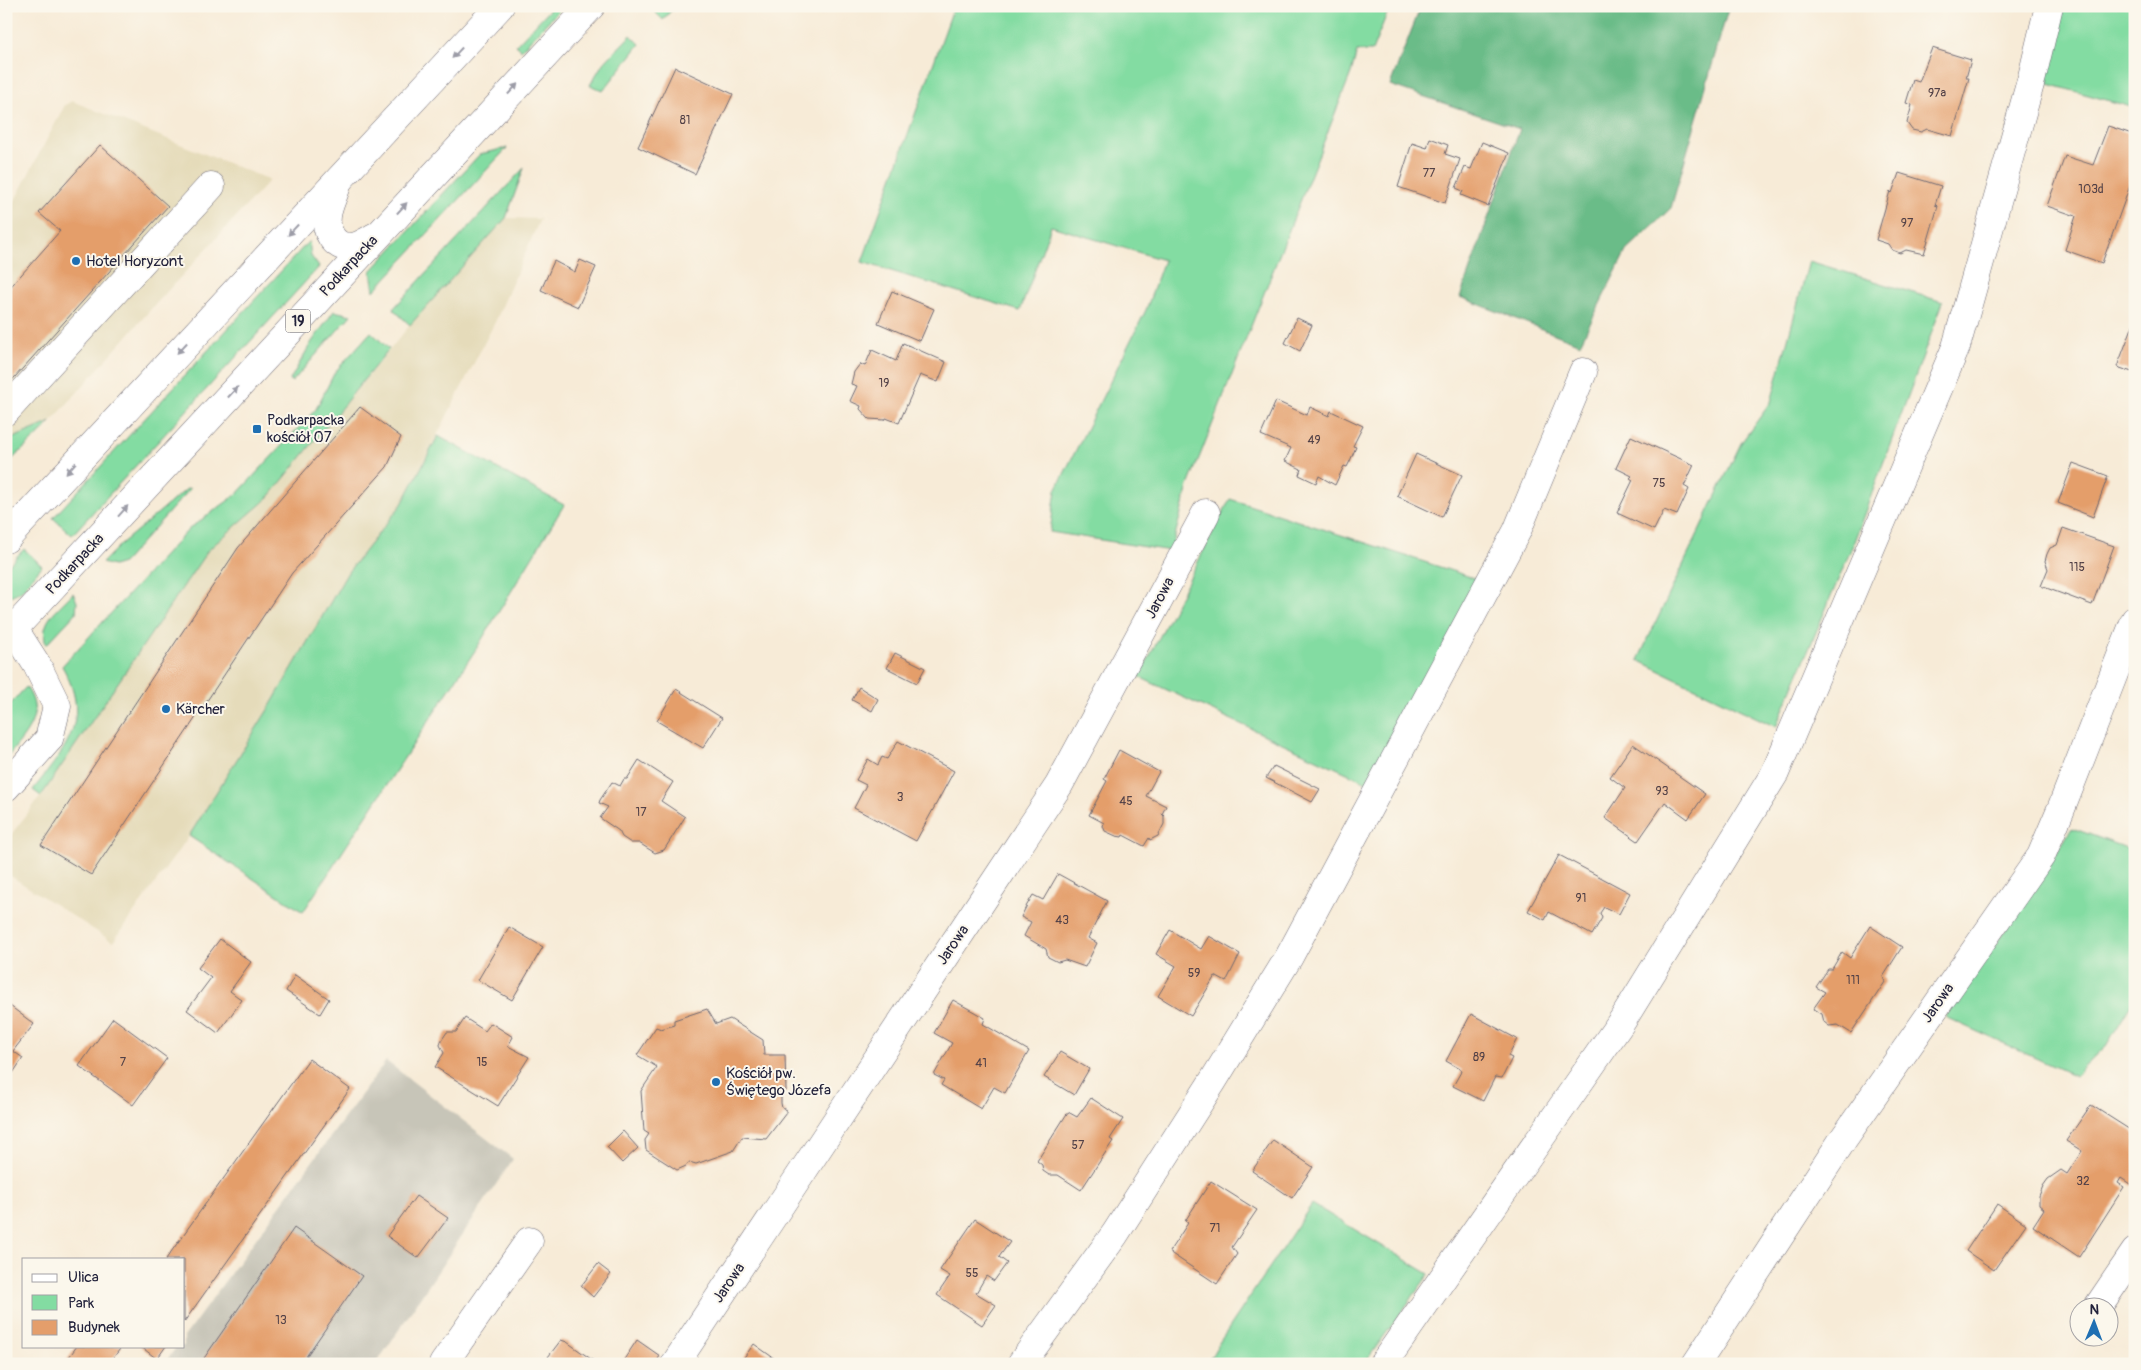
<svg xmlns="http://www.w3.org/2000/svg" width="2141" height="1370" font-family="Pangolin,sans-serif">
<style>
.built{fill:#e5dbba}
.industrial{fill:#c7c5b8}
.green{fill:#83dca2;stroke:#527f6e}
.forest{fill:#6abc88;stroke:#466f62}
.building{fill:#e49e6b}
.lines{fill:none;stroke-linecap:round;stroke-linejoin:round}
.minor-casing{stroke:#6d6872;stroke-width:29}
.highway-casing{stroke:#6d6872;stroke-width:29}
.minor{stroke:#fff;stroke-width:28}
.highway{stroke:#fff;stroke-width:28}
.oneway{fill:#9c9ca7}
.poi-dot{fill:#1f6fb2;stroke:#fbf7ec;stroke-width:2}
.labels{text-anchor:middle;dominant-baseline:central;stroke-width:4;stroke-linejoin:round;paint-order:stroke}
.number-label{font-size:12px;fill:#524147}
.shield{fill:#fbf7ec;stroke:#636270;stroke-width:1}
.shield-label{font-size:14px;font-weight:bold;fill:#22223b}
.poi-label{font-size:15px;fill:#22223b;stroke:#fbf7ec;text-anchor:start}
.street-label{font-size:15px;fill:#22223b;stroke:#fbf7ec}
</style>
<rect width="100%" height="100%" fill="#fbf7ec"/>
<filter id="ink" filterUnits="userSpaceOnUse"><feTurbulence type="fractalNoise" baseFrequency=".02" numOctaves="2"/><feDisplacementMap in="SourceGraphic" scale="10" xChannelSelector="R" yChannelSelector="G"/><feConvolveMatrix kernelMatrix="1 2 1 2 8 2 1 2 1" color-interpolation-filters="sRGB"/></filter>
<filter id="wash" filterUnits="userSpaceOnUse"><feTurbulence type="fractalNoise" baseFrequency=".0096" numOctaves="4" result="noise"/><feDisplacementMap in="SourceGraphic" scale="20" xChannelSelector="R" yChannelSelector="G"/><feGaussianBlur stdDeviation="1.12" result="paint"/><feColorMatrix in="noise" values="0 0 0 0 0 0 0 0 0 0 0 0 0 0 0 0 0 1.4 0 .05"/><feComposite in="paint" operator="in"/></filter>
<g filter="url(#wash)">
<rect width="100%" height="100%" fill="#f7ebd7"/>
<!-- built -->
<g class="built">
<path d="M72,101l198,79 -119,129 -100,113 -40,17 -5,4v-226l59,-112z"/>
<path d="M506,218l34,1 -44,101 -94,184 -54,68 -79,136 -80,128 -76,106 -107,-69v-32l35,-45 167,-246 61,-53 141,-172z"/>
</g>
<!-- industrial -->
<path class="industrial" d="M386,1061l127,98 -137,205h-212l13,-18h7v-9z"/>
<!-- green -->
<g class="green">
<path d="M553,6h10l-42,44 -5,-5z"/>
<path d="M657,6h18l-12,14 -10,-10z"/>
<path d="M954,6h436l-18,45h-15l-6,22 -163,413 -17,65 -121,-19 6,-42 90,-180 18,-50 -113,-34 -31,85 -158,-49z"/>
<path d="M2063,6h72v102l-90,-25z"/>
<path d="M631,35l9,9 -37,47 -13,-6 12,-20z"/>
<path d="M507,148l-133,143 -3,-20 109,-117z"/>
<path d="M524,168l-18,50 -96,107 -17,-16z"/>
<path d="M309,241l2,15 8,11 -247,268 -19,-17z"/>
<path d="M1809,261l134,41 -91,245 -76,180 -138,-67 103,-217 30,-41z"/>
<path d="M334,311l17,4 -59,67 -2,-2 21,-37z"/>
<path d="M371,332l18,17 -120,148 -61,53 -167,246 -8,-6c33,-43 60,-70 29,-124l128,-138 46,-33 80,-86 19,-37z"/>
<path d="M51,422c-14,16 -30,28 -45,43v-22l5,-4z"/>
<path d="M438,436l126,69 -88,144 -173,263 -114,-76 80,-128 79,-136 54,-68z"/>
<path d="M188,488l2,1 -67,74 -10,3 -11,-3 19,-19z"/>
<path d="M1230,499l250,81 -107,205 -234,-108z"/>
<path d="M24,549l18,17 -21,25 -15,7v-30z"/>
<path d="M73,593l4,9 -1,11 -30,32c-7,-24 11,-35 27,-52z"/>
<path d="M26,687c21,29 -2,48 -20,72v-50z"/>
<path d="M2072,828l63,23v147l-29,48 -31,30 -130,-59 96,-139z"/>
<path d="M1312,1204l117,70 -65,90h-157l12,-21z"/>
</g>
<!-- forest -->
<path class="forest" d="M1421,6h308l-58,202 -45,43 -46,93 -120,-47 60,-168 -130,-44z"/>
<g id="blocks">
<!-- building -->
<g class="building">
<path d="M1932,48l39,12 -5,18h3l-17,58 -25,-7 -6,3 -9,-2 -5,-7 5,-18 -6,-2 7,-23 6,2z"/>
<path d="M675,67l58,27 -38,80 -57,-27z"/>
<path d="M2108,126l27,9v37l-33,91 -37,-13 11,-34 -29,-10 18,-50 28,9z"/>
<path d="M1430,138l18,7 -3,9 15,5 -15,44 -47,-16 14,-44 15,5z"/>
<path d="M1482,142l27,11 -21,53 -27,-11 2,-4 -7,-3 9,-21 6,2z"/>
<path d="M100,145l68,61 -162,181v-95l54,-61 -21,-18z"/>
<path d="M1899,173l42,13 -6,19 3,1 -14,48 -18,-4 -6,3 -8,-3 -4,-6 -12,-4 14,-49 2,2z"/>
<path d="M580,260l16,7 -18,40 -37,-17 13,-29 21,11z"/>
<path d="M892,291l42,18 -14,32 -42,-18z"/>
<path d="M1297,318l15,7 -12,26 -15,-8z"/>
<path d="M2135,320v53l-18,-6z"/>
<path d="M903,343l43,19 -8,20 -18,-7 -21,48 -13,-5 -1,2 -16,-1 -9,-10 1,-3 -11,-5 7,-15 -6,-2 3,-12 6,-8 5,2 7,-16 24,11z"/>
<path d="M1276,401l31,14 3,-8 19,9 2,-5 32,15 -10,20 3,1 -6,14 -3,6 -3,-1 -9,19 -16,-9 -3,7 -17,-8 2,-6 -16,-8 6,-13 -30,-13z"/>
<path d="M360,407l41,30 -14,30 -95,106 -201,302 -50,-30 197,-297z"/>
<path d="M1631,436l63,29 -10,21 5,3 -12,26 -13,-5 -10,20 -37,-17 16,-33 -3,-2 2,-2 -16,-8z"/>
<path d="M1416,454l46,21 -20,42 -45,-21z"/>
<path d="M2073,463l35,13 -15,41 -35,-14z"/>
<path d="M2063,528l51,18 -22,59 -51,-19 7,-17 -3,-8 2,-7 3,-6 7,-3z"/>
<path d="M895,653l30,15 -8,15 -30,-15z"/>
<path d="M859,687l19,12 -6,12 -20,-11z"/>
<path d="M676,689l46,29 -19,30 -46,-27z"/>
<path d="M898,741l56,30 -38,70 -62,-33 12,-23 -10,-5 12,-21 10,6 4,-8 5,2z"/>
<path d="M1633,744l72,50 -17,25 -23,-17 -27,39 -33,-23 20,-30 -15,-11z"/>
<path d="M1119,750l40,22 -13,24 20,10 -4,8 2,2v8l-6,12 -8,4 -1,-2 -5,8 -21,-11 -1,2 -6,-1 -11,-5 -2,-5 1,-3 -15,-8 18,-34 -3,-2z"/>
<path d="M639,760l34,22 -12,19 24,16 -21,33 -9,3 -16,-10h-8l-9,-6 -3,-6 -19,-13 8,-11 -9,-4 1,-3 12,-18 8,4 4,-7h3z"/>
<path d="M1274,766l46,23 -8,13 -46,-24z"/>
<path d="M1559,855l71,38 -11,21 -15,-7 -4,6 2,5 -10,17 -43,-23 -4,8 -17,-9z"/>
<path d="M1058,874l49,27 -19,37 9,5 -12,24 -20,-7 -7,2 -10,-5 -2,-8 -22,-13 7,-14 -10,-5 6,-12 6,-10 10,5z"/>
<path d="M1870,926l32,21 -19,30 2,5 -34,51 -13,-8 -9,1 -5,-4 -2,-8 -9,-5 12,-17 -9,-5 12,-18h4l10,-17 8,6z"/>
<path d="M509,927l34,20 -31,53 -34,-20z"/>
<path d="M1170,930l31,19 8,-13 31,18 -14,28 -11,-6 -24,40 -33,-20 18,-30 -20,-12z"/>
<path d="M220,939l31,23 -21,29 12,9 -24,33 -31,-23 24,-32 -13,-10z"/>
<path d="M295,975l34,24 -9,15 -34,-23z"/>
<path d="M953,1000l32,18 -2,6 46,27 -24,42 -11,-6 -13,22 -40,-24 3,-5 -10,-5 18,-32 -18,-10z"/>
<path d="M6,1003l28,21 -21,27 10,7 -10,15h-4l-3,4z"/>
<path d="M707,1009l9,15 14,-5 33,21 1,15h21l1,36h-5v12l1,5 4,2v3l-20,26 -24,-2 -9,14 -37,13 -7,-2 -3,4 -9,4 -31,-20 -1,-10 4,-6 -5,-3 -3,-40 16,-24 -20,-12 19,-28 5,2 13,-4v-5z"/>
<path d="M1471,1014l46,25 -9,17 4,2 -10,20 -7,-1 -12,24 -30,-15 9,-16 -16,-9z"/>
<path d="M113,1018l54,40 -34,47 -54,-39z"/>
<path d="M465,1018l20,13 6,-8 22,14 -5,9 21,11 -31,49 -63,-39 9,-14 -4,-8 1,-4 6,-9h9z"/>
<path d="M1060,1052l29,17 -15,26 -30,-18z"/>
<path d="M309,1059l41,30 -166,233v-63h-18z"/>
<path d="M1091,1098l32,21 -13,20 3,2 -32,49 -23,-15h-9l-6,-4 -1,-6 -5,-4 31,-49 9,5z"/>
<path d="M2091,1105l44,28v50l-2,3 -12,-8 -3,5 6,4 -45,70 -46,-31 11,-17 -5,-4v-9l4,-10 5,-7 13,-9 6,4 15,-23 -16,-10z"/>
<path d="M623,1131l15,17 -16,15 -15,-16z"/>
<path d="M1273,1140l40,27 -21,31 -40,-27z"/>
<path d="M1211,1181l46,29 -25,37 5,7 -20,30 -48,-32 19,-29 -3,-2z"/>
<path d="M416,1196l32,22 -30,40 -31,-22z"/>
<path d="M1997,1204l29,20 -32,46 -28,-19z"/>
<path d="M975,1219l35,23 -11,15 8,6 -13,18 -8,-5 -10,17 20,12 -14,20 -45,-30 13,-19 -10,-6z"/>
<path d="M294,1228l68,48 -61,88h-101z"/>
<path d="M598,1264l13,10 -18,23 -12,-11z"/>
<path d="M561,1340l6,2 31,22h-42l-8,-7z"/>
<path d="M637,1340l23,16 -5,8h-34z"/>
<path d="M754,1344l28,20h-43z"/>
<path d="M77,1346h45l-13,18h-45z"/>
<path d="M140,1346h26l-9,13z"/>
</g>
</g>
</g>
<g filter="url(#ink)">
<use href="#blocks" fill-opacity="0" stroke="#6d6872" stroke-width="1"/>
<g class="lines">
<defs>
<g id="minor">
<path d="M6,411l205,-225"/>
<path d="M6,787l43,-48 8,-33 -20,-41 -23,-36"/>
<path d="M2097,1308l38,-56"/>
<path d="M443,1364l86,-123"/>
<path d="M675,1364l384,-579 147,-272"/>
<path d="M1021,1364l94,-130 98,-153 76,-124 228,-426 66,-159"/>
<path d="M1383,1364l239,-343 153,-248 181,-426 76,-270 17,-71"/>
<path d="M1696,1364l148,-226 197,-282 20,-47 74,-189"/>
</g>
<g id="highway">
<path d="M337,185c-3,10 -9,21 -10,31 -2,14 6,31 23,31 9,0 18,-7 26,-11"/>
<path d="M6,539l494,-533"/>
<path d="M6,637l585,-631"/>
</g>
</defs>
<!-- minor casing -->
<use href="#minor" class="minor-casing"/>
<!-- highway casing -->
<use href="#highway" class="highway-casing"/>
<!-- minor -->
<use href="#minor" class="minor"/>
<!-- highway -->
<use href="#highway" class="highway"/>
</g>
<!-- one-way arrows -->
<defs><path id="oneway-solid" d="M-6-.8H1V-3.2L6.5 0L1 3.2V.8H-6Z" transform="scale(1.25)"/></defs>
<g class="oneway">
<use href="#oneway-solid" transform="translate(457 53) rotate(133)"/>
<use href="#oneway-solid" transform="translate(513 89) rotate(-47)"/>
<use href="#oneway-solid" transform="translate(402 208) rotate(-47)"/>
<use href="#oneway-solid" transform="translate(293 230) rotate(133)"/>
<use href="#oneway-solid" transform="translate(182 348) rotate(133)"/>
<use href="#oneway-solid" transform="translate(233 392) rotate(-47)"/>
<use href="#oneway-solid" transform="translate(71 468) rotate(132)"/>
<use href="#oneway-solid" transform="translate(123 511) rotate(-48)"/>
</g>
</g>
<!-- markers -->
<g class="poi-dot">
<circle cx="76" cy="261" r="5"/>
<rect x="252" y="424" width="10" height="10" rx="2.5"/>
<circle cx="166" cy="709" r="5"/>
<circle cx="716" cy="1082" r="5"/>
</g>
<g class="labels">
<!-- number labels -->
<g class="number-label">
<text x="1937" y="93">97a</text>
<text x="685" y="120">81</text>
<text x="1429" y="173">77</text>
<text x="2091" y="189">103d</text>
<text x="1907" y="223">97</text>
<text x="884" y="383">19</text>
<text x="1314" y="440">49</text>
<text x="1659" y="483">75</text>
<text x="2077" y="567">115</text>
<text x="1662" y="791">93</text>
<text x="900" y="797">3</text>
<text x="1126" y="801">45</text>
<text x="641" y="812">17</text>
<text x="1581" y="898">91</text>
<text x="1062" y="920">43</text>
<text x="1194" y="973">59</text>
<text x="1853" y="980">111</text>
<text x="1479" y="1057">89</text>
<text x="123" y="1062">7</text>
<text x="482" y="1062">15</text>
<text x="981" y="1063">41</text>
<text x="1078" y="1145">57</text>
<text x="2083" y="1181">32</text>
<text x="1215" y="1228">71</text>
<text x="972" y="1273">55</text>
<text x="281" y="1320">13</text>
</g>
<!-- shield labels -->
<rect class="shield" x="285.5" y="309.5" width="25" height="23" rx="4"/>
<g class="shield-label">
<text x="298" y="321">19</text>
</g>
<!-- poi labels -->
<g class="poi-label">
<text x="86" y="261">Hotel Horyzont</text>
<text x="267" y="420">Podkarpacka<tspan x="267" dy="17">kościół 07</tspan></text>
<text x="176" y="709">Kärcher</text>
<text x="726" y="1073">Kościół pw.<tspan x="726" dy="17">Świętego Józefa</tspan></text>
</g>
<!-- street labels -->
<g class="street-label">
<text transform="translate(349 266) rotate(-47)">Podkarpacka</text>
<text transform="translate(75 564) rotate(-47)">Podkarpacka</text>
<text transform="translate(1160 598) rotate(-62)">Jarowa</text>
<text transform="translate(953 945) rotate(-56)">Jarowa</text>
<text transform="translate(1938 1003) rotate(-55)">Jarowa</text>
<text transform="translate(729 1283) rotate(-56)">Jarowa</text>
</g>
</g>
<!-- margin -->
<rect width="2141" height="1370" fill="none" stroke="#fbf7ec" stroke-width="25"/>
<!-- legend -->
<rect x="22" y="1258" width="162" height="90" fill="#fbf7ec" stroke="#a4a2a5"/>
<rect x="32" y="1274" width="25" height="8" fill="#ffffff" stroke="#a4a2a5"/>
<text x="68" y="1282" font-size="15" fill="#22223b">Ulica</text>
<rect x="32" y="1295" width="25" height="15" fill="#83dca2" stroke="#a4a2a5"/>
<text x="68" y="1308" font-size="15" fill="#22223b">Park</text>
<rect x="32" y="1320" width="25" height="15" fill="#e49e6b" stroke="#a4a2a5"/>
<text x="68" y="1332" font-size="15" fill="#22223b">Budynek</text>
<!-- north arrow -->
<g transform="translate(2094 1322) rotate(1)"><circle r="24" fill="#fbf7ec" stroke="#a4a2a5"/>
<path d="M0-4L9 19L0 12L-9 19Z" fill="#1f6fb2"/>
<text y="-8" font-size="14" font-weight="bold" text-anchor="middle" fill="#22223b">N</text>
</g>
</svg>
